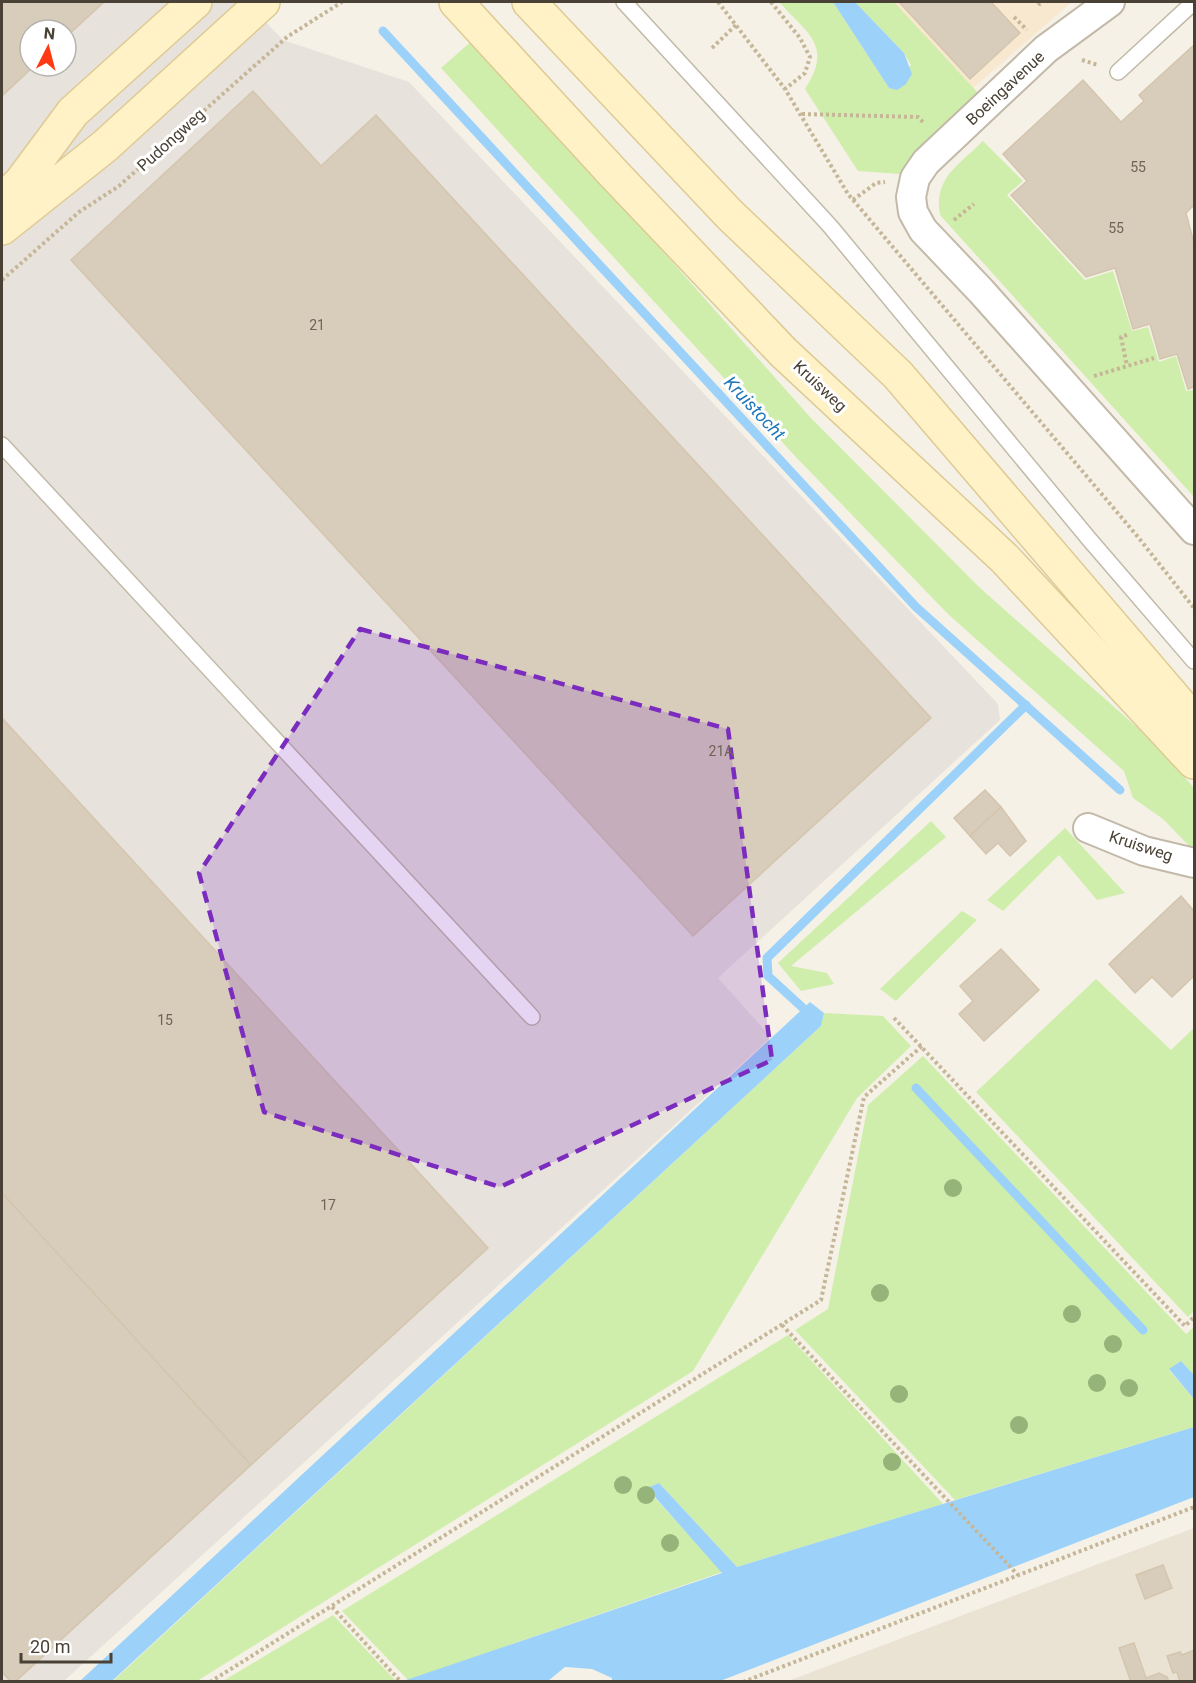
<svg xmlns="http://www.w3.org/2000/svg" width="1196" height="1683" font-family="Roboto,sans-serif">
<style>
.residential{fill:#eae3d4}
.commercial{fill:#f9e8d0}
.industrial{fill:#e8e2dc;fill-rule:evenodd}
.green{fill:#cfeeab}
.water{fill:#9cd2f9}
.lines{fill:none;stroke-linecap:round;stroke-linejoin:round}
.stream{stroke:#9cd2f9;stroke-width:9}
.building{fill:#d8cdbb;stroke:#d4c5ad;stroke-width:1.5}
.service-casing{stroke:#c2b9a8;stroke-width:18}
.minor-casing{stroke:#c2b9a8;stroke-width:32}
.secondary-casing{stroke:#deca93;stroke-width:36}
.path{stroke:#c6b698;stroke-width:4;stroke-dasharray:3 3;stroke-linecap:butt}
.service{stroke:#fff;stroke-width:15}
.minor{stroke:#fff;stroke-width:28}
.secondary{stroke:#fff2c7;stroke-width:33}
.tree{fill:#94b47a}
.marked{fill:#7b2cbf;fill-opacity:0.2;stroke:#7b2cbf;stroke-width:4.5;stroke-dasharray:12 8;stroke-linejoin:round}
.labels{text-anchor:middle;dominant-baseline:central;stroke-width:6;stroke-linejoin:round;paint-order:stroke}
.number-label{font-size:14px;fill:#6d6456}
.street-label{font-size:16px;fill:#494135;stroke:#fff}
.water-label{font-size:18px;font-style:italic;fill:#2078b9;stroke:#fff}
</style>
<rect width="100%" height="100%" fill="#f5f1e7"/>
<!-- residential -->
<path class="residential" d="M1194,1528v153h-406z"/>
<!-- commercial -->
<path class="commercial" d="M854,2h218l-109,95z"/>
<!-- industrial -->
<path class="industrial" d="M2,2h244l37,38 126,42 589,622 2,16 -282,258 53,59 -707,644 -62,1zM30,30h36v36h-36z"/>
<!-- green -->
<g class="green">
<path d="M779,2h54l56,86 22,-23 -7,-12 -49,-51h39l85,92 -62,56 -17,24 -42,-3 -53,-82c29,-43 2,-56 -26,-87z"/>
<path d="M474,39l336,378 169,170 179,159 36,42v63l-31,-32 -30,-21 -9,-27 -176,-157 -154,-159 -353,-387z"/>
<path d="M983,141l40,40 -16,14 78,85 28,-9 19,60 16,-4 11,35 17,-6 10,35 7,-1 1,5v102l-254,-282c-7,-37 20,-51 43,-74z"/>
<path d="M931,821l15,16 -155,129 36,7 7,11 -33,7 -23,-28z"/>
<path d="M1065,828l60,65 -28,7 -38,-45 -56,56 -16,-11z"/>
<path d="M962,911l15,9 -81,81 -16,-12z"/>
<path d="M1096,979l75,71 23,-22v283l-6,6 -212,-225z"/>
<path d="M824,1013l59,3 28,30 -54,52 -164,273 -496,310 -85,1 709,-656z"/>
<path d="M923,1056l263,278 8,-7v48l-13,-14 -12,9 25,29v28l-239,73 -160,-170 33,-21 40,-204z"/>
<path d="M788,1335l155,169 -206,63 -78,-84 -12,6 75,83 -314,108 -66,-69z"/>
<path d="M333,1615l63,66h-173z"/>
</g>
<!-- water -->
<g class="water">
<path d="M833,2h22l49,51 8,21 -6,10 -9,6 -8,-2z"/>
<path d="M810,1002l14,11 -3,13 -709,655h-32z"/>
<path d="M1181,1361l13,14v24l-25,-30z"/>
<path d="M1194,1427v70l-474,184h-108v-3l-20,-9 -27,-2 -17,14h-145l319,-108 -75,-85 12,-5 78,84z"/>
</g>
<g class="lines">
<!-- stream -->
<g class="stream">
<path d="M383,31l533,576 204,183"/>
<path d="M803,1008l-35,-32 -1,-18 259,-253"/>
<path d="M916,1088l227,242"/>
</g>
</g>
<!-- building -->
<g class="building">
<path d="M2,2h102l-38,35v-7h-36v36h4l-32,30z"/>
<path d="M899,2h92l29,31 -50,46z"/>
<path d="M1194,45v160l-8,8 8,30v144l-6,2 -11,-35 -17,5 -10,-35 -17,5 -18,-61 -29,9 -75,-82 16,-14 -24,-27 80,-74 38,42 23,-21 -5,-6z"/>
<path d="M253,91l68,75 55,-51 555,603 -238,218 -622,-676z"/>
<path d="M2,718l486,530 -237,217 -249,-272z"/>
<path d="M985,790l16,17 -31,29 -16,-18z"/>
<path d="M1001,807l25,34 -16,15 -12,-13 -12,11 -16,-18z"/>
<path d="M1181,896l13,15v65l-22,21 -20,-20 -17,16 -26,-29z"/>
<path d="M1001,949l38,41 -55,51 -25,-27 14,-13 -13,-15z"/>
<path d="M2,1193l249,272 -236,217h-4l-9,-10z"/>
<path d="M1163,1565l9,23 -27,11 -9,-24z"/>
<path d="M1134,1643l12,35 13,-5 8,4 2,5h-38l-12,-34z"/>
<path d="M1194,1650v32h-14l-3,-10 -4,1 -6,-17 13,-4 2,3z"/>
</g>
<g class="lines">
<defs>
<g id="service">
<path d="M624,2l206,224 259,313 105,122"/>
<path d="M1118,72l76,-70"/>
<path d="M2,445l530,572"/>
</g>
<g id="minor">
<path d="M1110,2l-64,47 -120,113 -11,16 -4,19 2,15 10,18 58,61 213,239"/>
<path d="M1088,828l56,23 50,12"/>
</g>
<g id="secondary">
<path d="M456,2l158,172 169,178 221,206 190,204"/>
<path d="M529,2l201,213 168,160 296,346"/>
<path d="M2,201l19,-19 52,-70 122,-110"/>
<path d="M2,228l103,-82 158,-144"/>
</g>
</defs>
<!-- service casing -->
<use href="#service" class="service-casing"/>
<!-- minor casing -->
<use href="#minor" class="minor-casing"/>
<!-- secondary casing -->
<use href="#secondary" class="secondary-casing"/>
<!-- path -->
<g class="path">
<path d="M718,2l67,87 63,105 290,343 56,71"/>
<path d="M771,2l29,36 10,19 -5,16 -20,16"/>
<path d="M1038,2l2,2 2,-2"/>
<path d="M1014,17l13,13"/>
<path d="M712,48l25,-24"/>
<path d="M1082,60l16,5"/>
<path d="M802,114l116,3 6,6"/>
<path d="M853,200l23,-17 9,-1"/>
<path d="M954,220l20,-16"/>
<path d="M2,280l77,-68 40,-26 168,-149 55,-35"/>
<path d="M1127,335l-6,2 6,29"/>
<path d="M1094,376l60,-18"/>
<path d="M894,1018l291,308 9,-9"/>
<path d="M782,1325l236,250"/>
<path d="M332,1607l69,75"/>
<path d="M210,1682l611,-382 43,-203 58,-51"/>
<path d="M743,1682l451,-175"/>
</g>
<!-- service -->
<use href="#service" class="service"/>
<!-- minor -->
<use href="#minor" class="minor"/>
<!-- secondary -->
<use href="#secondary" class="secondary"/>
</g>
<!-- trees -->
<g class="tree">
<circle cx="953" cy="1188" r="9"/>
<circle cx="880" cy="1293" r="9"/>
<circle cx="1072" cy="1314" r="9"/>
<circle cx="1113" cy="1344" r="9"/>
<circle cx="1097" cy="1383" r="9"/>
<circle cx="1129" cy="1388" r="9"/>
<circle cx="899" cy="1394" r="9"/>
<circle cx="1019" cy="1425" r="9"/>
<circle cx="892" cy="1462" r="9"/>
<circle cx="623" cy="1485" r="9"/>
<circle cx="646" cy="1495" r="9"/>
<circle cx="670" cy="1543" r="9"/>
</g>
<!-- marked area -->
<path class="marked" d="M360,629l368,100 44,331 -272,127 -236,-75 -65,-239z"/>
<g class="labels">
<!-- number labels -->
<g class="number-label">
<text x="1138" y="167">55</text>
<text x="1116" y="228">55</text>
<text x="317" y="325">21</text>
<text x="721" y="751">21A</text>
<text x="165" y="1020">15</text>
<text x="328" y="1205">17</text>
</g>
<!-- street labels -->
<g class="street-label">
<text transform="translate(1005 88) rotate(-43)">Boeingavenue</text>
<text transform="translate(171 140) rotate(-42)">Pudongweg</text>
<text transform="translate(820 386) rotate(43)">Kruisweg</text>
<text transform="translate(1141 846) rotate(18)">Kruisweg</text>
</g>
<!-- water labels -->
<g class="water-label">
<text transform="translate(755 408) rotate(47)">Kruistocht</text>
</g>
</g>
<!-- border -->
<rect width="1196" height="1683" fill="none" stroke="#494135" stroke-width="6"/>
<!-- north arrow -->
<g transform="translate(48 48) rotate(6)"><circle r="28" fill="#ffffff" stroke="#b6b3ae" stroke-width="1.5"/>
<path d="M0-4.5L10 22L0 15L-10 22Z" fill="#ff3914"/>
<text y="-9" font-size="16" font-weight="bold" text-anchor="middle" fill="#494135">N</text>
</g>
<!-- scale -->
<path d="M21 1653v9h90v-9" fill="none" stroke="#494135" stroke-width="3"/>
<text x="30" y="1653" font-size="18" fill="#494135" stroke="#ffffff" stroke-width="4.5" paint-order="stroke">20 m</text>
</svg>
